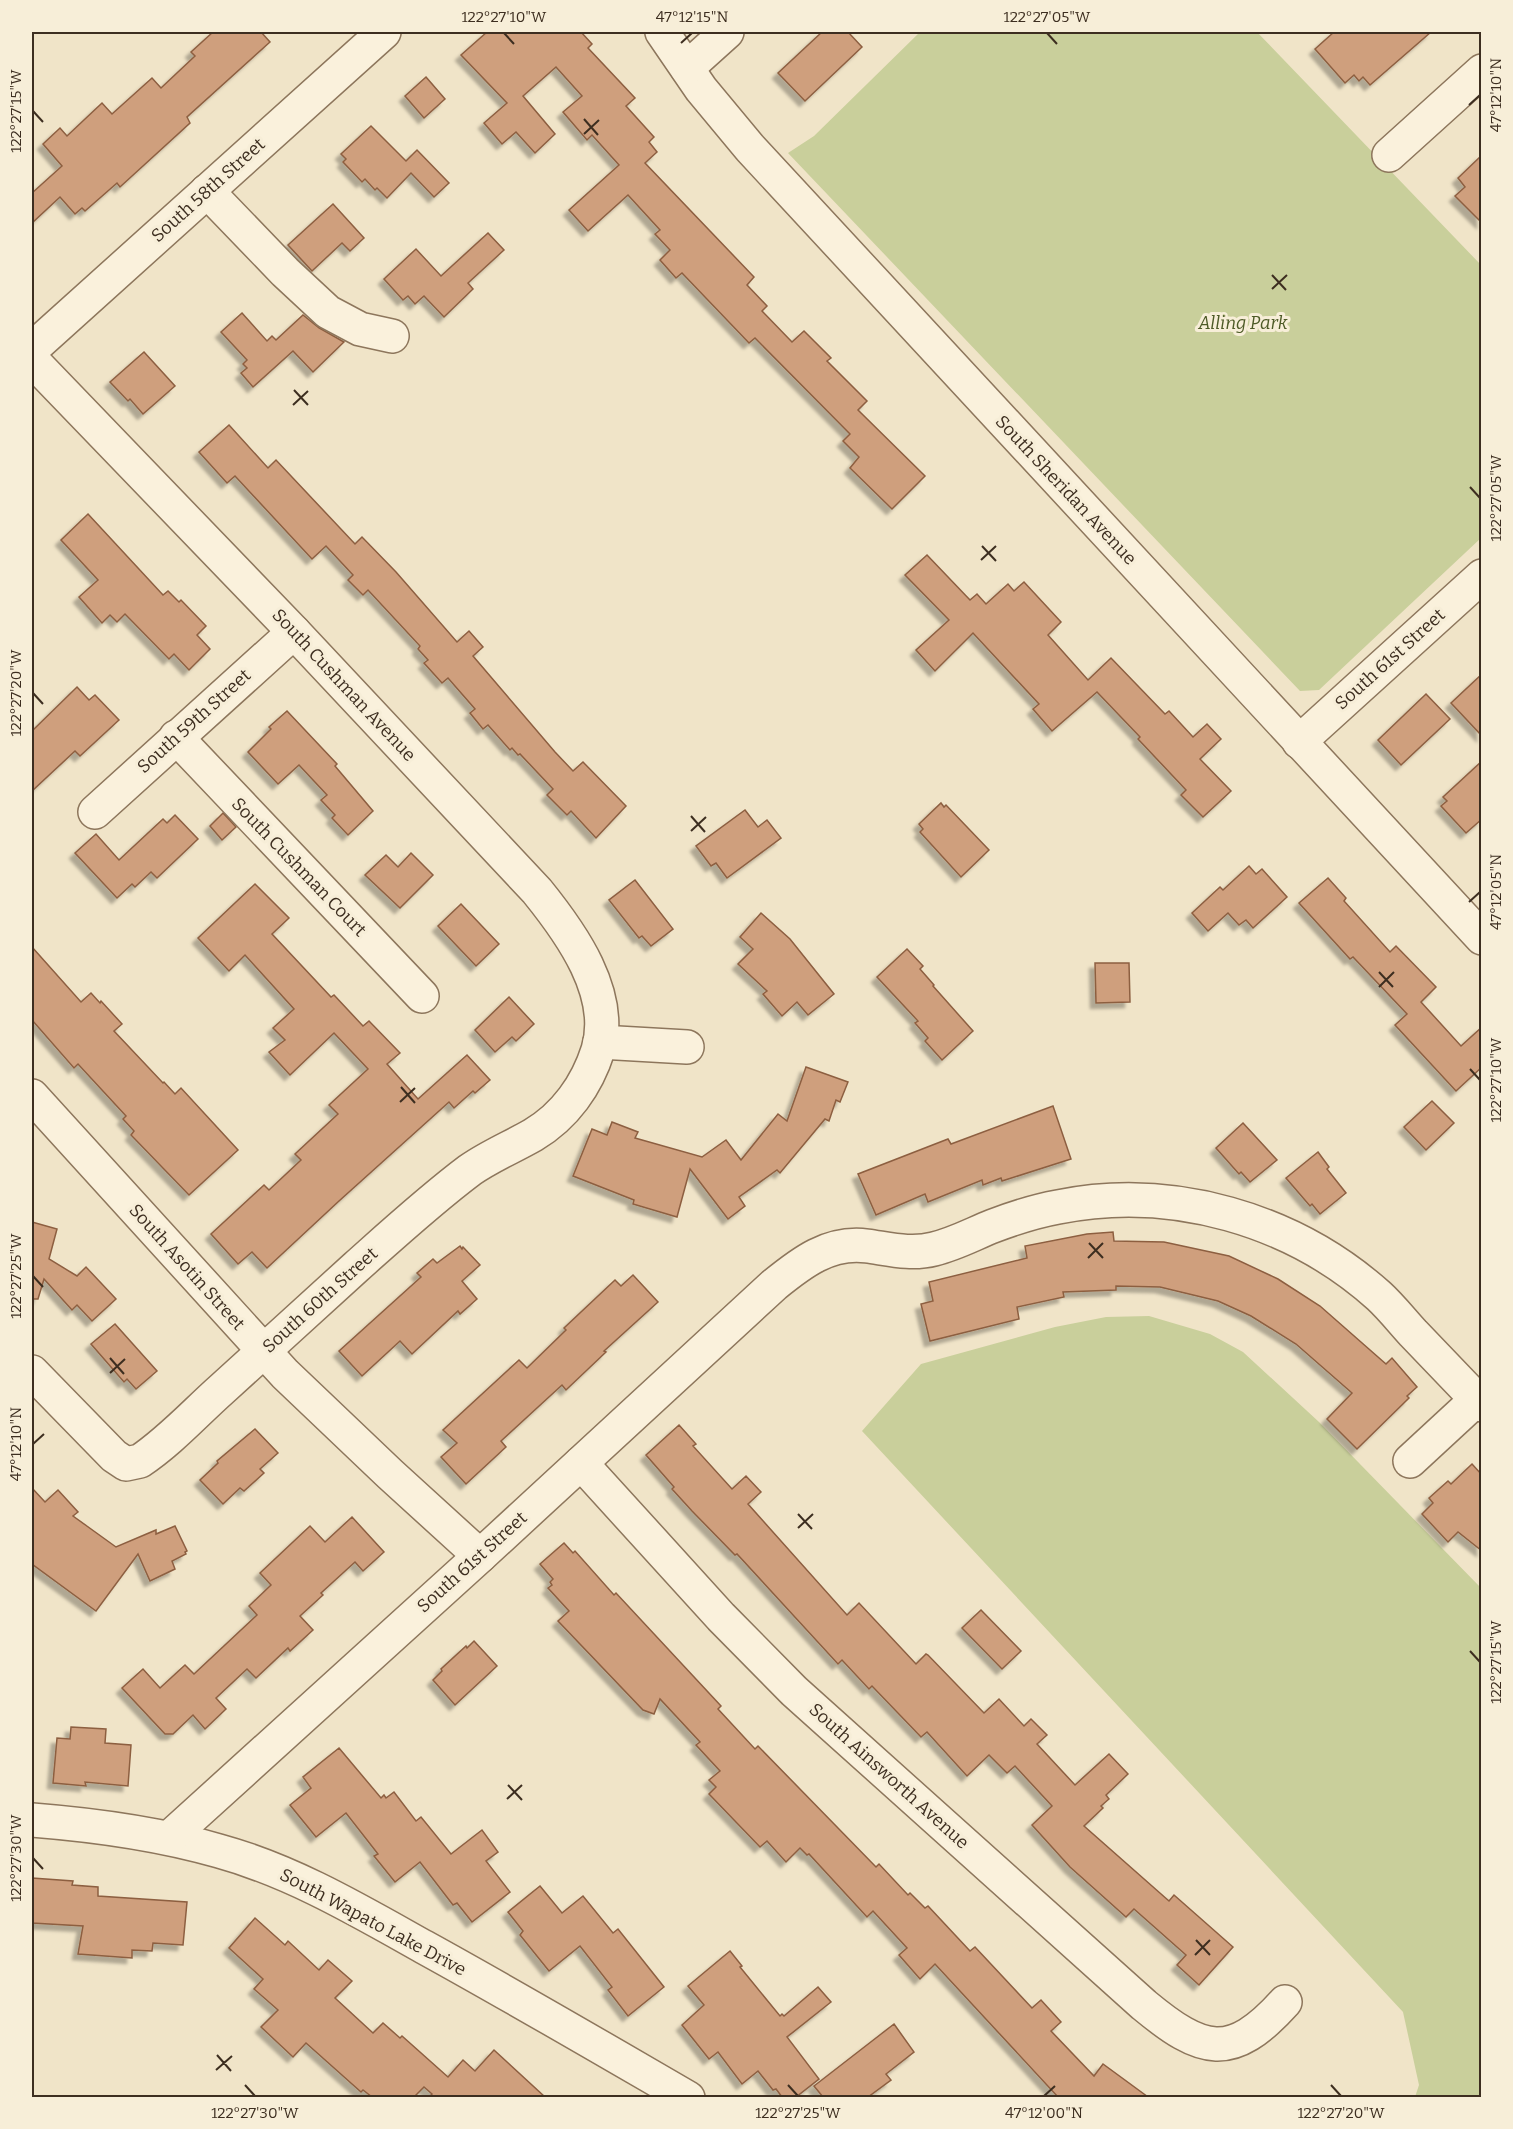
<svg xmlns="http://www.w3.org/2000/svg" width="1513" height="2129" font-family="Bitter,serif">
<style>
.green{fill:#c9cf9b}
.building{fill:#cf9f7d;stroke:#8d5f41;stroke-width:1.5;filter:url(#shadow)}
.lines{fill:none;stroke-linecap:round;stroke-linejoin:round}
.minor-casing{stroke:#8d765c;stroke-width:36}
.minor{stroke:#faf1dc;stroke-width:33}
.ticks{fill:none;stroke:#3d2e20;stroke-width:2}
.labels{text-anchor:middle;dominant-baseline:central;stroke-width:6;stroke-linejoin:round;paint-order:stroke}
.street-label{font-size:18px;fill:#3d2e20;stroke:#f7eed8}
.park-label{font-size:18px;font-style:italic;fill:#4d5a26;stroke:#f7eed8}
.neatline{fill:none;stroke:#3d2e20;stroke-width:2}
.ticks-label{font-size:15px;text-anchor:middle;fill:#3d2e20}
</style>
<defs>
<filter id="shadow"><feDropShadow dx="-5.5" dy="5.5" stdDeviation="1.5" flood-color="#0004"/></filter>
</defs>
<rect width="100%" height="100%" fill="#f0e4c8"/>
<!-- green -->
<g class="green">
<path d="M920,32h337l224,233v273l-162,152 -19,1 -512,-538 26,-17z"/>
<path d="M1149,1316l61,18 33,18 76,70 162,166v509h-66l4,-12 -16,-73 -541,-581 59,-67 134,-37 51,-10z"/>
</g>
<!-- building -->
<g class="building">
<path d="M213,32h48l9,10 -83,75 3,6 -70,64 -3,-4 -32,28 -3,-3 -7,6 -15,-17 -28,26v-30l30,-27 -19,-22 17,-16 7,8 35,-33 10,11 40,-36 9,10 34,-32 -4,-4z"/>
<path d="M487,32h94l11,12 -4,4 47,50 -9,8 28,31 -5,5 8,10 -12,11 109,114 -7,8 20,21 -5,5 30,31 12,-11 27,27 -4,3 40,40 -9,9 67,66 -33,33 -42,-41 9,-11 -16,-16 7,-7 -95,-96 -6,5 -67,-70 -6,5 -16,-18 10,-10 -15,-16 5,-4 -32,-35 -40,36 -19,-21 50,-45 -27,-30 -5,5 -24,-28 19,-16 -26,-29 -33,29 32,38 -20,19 -19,-21 -14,12 -18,-21 23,-20 -46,-48z"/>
<path d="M822,32h26l14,15 -57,54 -27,-28z"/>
<path d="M1334,32h97l-61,53 -7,-8 -4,4 -5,-6 -9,8 -30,-34z"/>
<path d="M426,77l19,22 -21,19 -19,-22z"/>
<path d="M371,126l35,35 11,-11 32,33 -15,14 -23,-24 -24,25 -10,-10 -2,2 -10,-11 -3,3 -19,-20 3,-3 -5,-5z"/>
<path d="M1482,155v68l-27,-27 10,-9 -7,-9z"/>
<path d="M333,204l31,34 -14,13 -8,-8 -30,28 -24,-26z"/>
<path d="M488,233l16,17 -36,33 5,6 -29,28 -20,-21 -9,8 -7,-8 -5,4 -19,-21 32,-30 25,27z"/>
<path d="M242,313l25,28 5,-5 4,4 27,-25 16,13 25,14 -31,30 -20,-21 -40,36 -12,-14 6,-5 -4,-4 4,-4 -26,-28z"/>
<path d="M144,352l31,34 -32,28 -13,-15 -2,2 -18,-19z"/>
<path d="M229,425l39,43 8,-8 79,84 7,-7 34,35 61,70 12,-11 14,16 -10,9 82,96 18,19 10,-9 43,44 -30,32 -25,-27 -4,4 -20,-20 6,-6 -33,-35 -2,1 -6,-7 -2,2 -22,-25 -5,4 -13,-16 5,-4 -27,-31 -6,5 -18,-20 4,-3 -10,-11 2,-3 -52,-56 -5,5 -15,-15 5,-5 -27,-29 -14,13 -77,-83 -8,7 -28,-31z"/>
<path d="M88,514l75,81 5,-4 11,11 2,-2 25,26 -9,9 13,14 -21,21 -15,-16 -5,5 -44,-45 -8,8 -7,-7 -8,8 -23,-26 19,-17 -37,-40z"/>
<path d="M927,555l43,45 7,-6 9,10 22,-20 6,7 10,-9 37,40 -13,13 40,45 23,-22 54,56 4,-3 24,26 14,-13 14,15 -21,20 31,32 -28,26 -22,-22 5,-5 -48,-51 2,-2 -43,-45 -45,39 -19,-22 6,-5 -66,-71 -38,38 -19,-21 33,-30 -44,-45z"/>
<path d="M1482,674v62l-31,-33z"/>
<path d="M77,687l12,13 6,-5 24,25 -39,36 -5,-5 -43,40v-60z"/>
<path d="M1426,694l24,25 -49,46 -23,-25z"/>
<path d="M287,711l50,53 -2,2 38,45 -25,24 -16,-17 3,-3 -14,-15 6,-5 -28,-30 -21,19 -30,-32 23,-23 -2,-2z"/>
<path d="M1482,761v58l-16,14 -25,-27 6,-5 -4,-4z"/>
<path d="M941,803l3,4 2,-2 43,45 -28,27 -41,-45 3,-3 -4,-5z"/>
<path d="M745,810l13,17 9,-7 14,18 -54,40 -11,-15 -5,3 -15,-20z"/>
<path d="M223,813l13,14 -14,13 -12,-14z"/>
<path d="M175,815l23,24 -41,39 -6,-6 -16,15 -3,-3 -15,14 -42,-45 21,-19 23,26 44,-41 4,4z"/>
<path d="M411,853l22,22 -33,33 -35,-33 21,-20 12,12z"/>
<path d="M1249,866l7,8 6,-5 25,28 -34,31 -7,-8 -7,5 -11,-12 -20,18 -16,-18 28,-26 3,3z"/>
<path d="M1328,878l18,20 -2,3 46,51 6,-6 40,41 -15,15 40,44 21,-19v40l-26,24 -61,-66 12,-11 -54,-57 -3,2 -51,-56z"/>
<path d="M635,880l38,49 -22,17 -9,-10 -3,2 -30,-38z"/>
<path d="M255,884l34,34 -17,16 59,63 3,-2 29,31 6,-5 31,32 -13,11 31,35 49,-44 23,25 -15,13 -2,-2 -19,17 -5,-6 -110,99 -72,67 -15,-16 -14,12 -27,-30 53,-49 5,5 32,-30 -6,-6 43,-40 -9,-9 39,-36 -34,-36 -44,42 -21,-23 16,-12 -12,-12 21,-19 -49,-54 -16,16 -31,-33z"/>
<path d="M461,904l38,40 -23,22 -38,-40z"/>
<path d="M761,913l29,26 44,55 -26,21 -11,-13 -15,14 -19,-22 4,-3 -29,-27 15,-15 -13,-12z"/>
<path d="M32,947l49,55 10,-9 9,10 1,-2 21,23 -8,7 49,52 1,-1 11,12 6,-6 57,62 -49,45 -58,-60 3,-4 -11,-12 3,-3 -48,-52 -4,4 -42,-48z"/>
<path d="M907,949l16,17 -3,3 14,16 -1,1 40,45 -31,29 -17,-19 3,-3 -13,-15 3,-2 -41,-44z"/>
<path d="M1095,963h34l1,39 -34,1z"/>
<path d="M509,997l25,27 -18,17 -4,-4 -17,15 -20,-22z"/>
<path d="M806,1067l42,15 -8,20 -4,-2 -7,21 -4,-2 -45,54 -3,-3 -38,27 6,9 -17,13 -38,-50 -13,48 -44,-13 1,-4 -61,-24 19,-47 15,6 5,-13 26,10 -3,6 67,19 24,-17 15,20 37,-46 9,7z"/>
<path d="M1432,1101l22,22 -28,27 -22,-23z"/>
<path d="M1053,1106l18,53 -69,22 -1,-3 -18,7 -1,-5 -54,22 -3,-8 -49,21 -18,-41 90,-35 3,5z"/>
<path d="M1243,1123l34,37 -27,22 -9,-10 -2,2 -23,-26z"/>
<path d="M1318,1152l11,15 -2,2 19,24 -26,21 -8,-10 -2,2 -24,-28z"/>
<path d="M32,1222l25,7 -8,30 28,17 9,-9 30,32 -24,22 -15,-16 -5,5 -28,-31 -6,20h-6z"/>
<path d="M1113,1232l1,9 50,1 65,14 49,23 42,27 66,58 6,-6 25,29 -10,9 2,2 -52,51 -30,-30 25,-26 -56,-49 -45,-28 -33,-15 -58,-14 -44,-1v4l-53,2 1,5 -47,10 2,12 -89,22 -9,-37 12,-3 -4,-19 98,-24 -2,-12 62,-12z"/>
<path d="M460,1246l2,3 1,-2 17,18 -18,16 15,18 -17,15 -2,-3 -46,43 -12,-13 -38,35 -23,-25 82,-74 -4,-4 16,-14 4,4z"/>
<path d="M633,1275l25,27 -54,49 2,1 -40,38 -4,-5 -61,56 5,6 -40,37 -25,-27 16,-14 -14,-13 76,-70 8,8 39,-38 -2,-2 51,-48 6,6z"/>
<path d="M115,1324l42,47 -21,18 -9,-10 -3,3 -33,-38z"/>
<path d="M679,1425l17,19 -3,2 39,43 14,-13 15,16 -13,12 99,111 12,-12 57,61 10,-10 2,1 56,58 15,-14 25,27 7,-7 16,16 -10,9 38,41 34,-31 19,20 -22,21 3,4 -8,7 2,2 -19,18 85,75 5,-6 59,52 -34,38 -22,-20 9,-10 -52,-46 -8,8 -56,-50 -38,-42 20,-19 -37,-40 -8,7 -18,-18 -22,21 -40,-44 -6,5 -49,-51 -3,3 -27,-29 -4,4 -101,-110 -2,1 -43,-44 -20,-22 2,-2 -28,-32z"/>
<path d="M255,1429l23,24 -18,16 4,4 -20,18 -4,-3 -17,16 -23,-24 18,-17 -1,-2z"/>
<path d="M1472,1464l10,11v76l-24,-19 -10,10 -26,-28 11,-11 -4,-5 19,-17 3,3z"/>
<path d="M32,1488l13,14 13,-12 20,22 -5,4 43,31 40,-17v4l19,-8 12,25 -2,1 1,2 -14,7 3,8 -25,12 -12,-27 -42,57 -64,-47z"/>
<path d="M352,1517l32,35 -21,19 -8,-9 -34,31 2,2 -23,21 13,14 -23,21 -2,-3 -32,30 -9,-9 -31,29 10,11 -21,20 -12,-14 -20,19h-8l-43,-46 21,-19 17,19 25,-23 9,9 63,-59 -8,-9 22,-21 -11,-12 50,-47 15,16z"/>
<path d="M564,1543l9,10 2,-2 39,44 2,-2 105,113 -3,3 37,40 3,-3 118,121 3,-3 29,31 2,-2 15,15 3,-2 42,45 5,-4 57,61 9,-8 20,22 -10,9 43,45 9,-12 45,33h-90l-123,-133 -15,15 -21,-24 8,-7 -34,-37 -6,6 -58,-63 -2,1 -7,-7 -14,14 -19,-21 -7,6 -51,-53 7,-7 -7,-7 11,-9 -24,-26 4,-3 -40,-43 -6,15 -11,-4 -85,-89 11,-10 -21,-23 4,-3 -2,-3 3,-3 -13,-15z"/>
<path d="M981,1610l40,41 -19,18 -40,-41z"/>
<path d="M474,1641l23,25 -42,39 -22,-25 9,-9 -1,-2 25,-23 1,2z"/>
<path d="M71,1727l35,2 -1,14 26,2 -3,41 -43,-4 1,4 -33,-3 4,-45 13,1z"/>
<path d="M339,1748l42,50 3,-3 2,3 8,-6 22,29 5,-4 30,37 31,-24 16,22 -12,9 24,31 -38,30 -15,-19 -4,2 -33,-43 -25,20 -21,-26 4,-2 -32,-41 -30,24 -26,-32 21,-17 -8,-11z"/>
<path d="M32,1878l41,3 -1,4 26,2v9l89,6 -4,43 -30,-2 -1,8 -20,-1v8l-54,-4 5,-28 -51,-3z"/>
<path d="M540,1886l22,27 21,-17 30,37 5,-4 46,58 -36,29 -20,-26 4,-3 -32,-41 -31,25 -29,-36 3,-4 -15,-19z"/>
<path d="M255,1918l30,27 3,-4 31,29 9,-10 24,21 -17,17 38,35 10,-10 17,15 2,-2 46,41 15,-17 12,11 19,-21 51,47h-116l3,-3 -8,-7 -10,10h-42l-9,-7 -2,2 -55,-49 -13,14 -32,-30 17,-17 -24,-21 9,-10 -34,-31z"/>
<path d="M730,1951l12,15 -2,1 40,49 2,-2 2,2 34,-29 13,15 -44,35 32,42 -23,18h-14l-6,-8 -3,1 -15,-19 -16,13 -24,-32 -9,7 -27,-34 22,-20 -16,-19z"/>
<path d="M894,2024l20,28 -28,22 5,6 -23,17h-45l-9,-11z"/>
</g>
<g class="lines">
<defs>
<g id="minor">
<path d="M662,32l39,57 49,59 732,790"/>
<path d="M687,68l40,-36"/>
<path d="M1389,155l93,-84"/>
<path d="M207,191l78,81 43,40 32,17 32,7"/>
<path d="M32,349l352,-317"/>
<path d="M32,360l262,272 243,259c34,42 78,103 61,159 -11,35 -33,66 -65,85 -21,12 -43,21 -63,35 -40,30 -77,64 -114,97 -45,41 -89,81 -134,122 -27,24 -52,52 -82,72l-14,3 -12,-8 -82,-84"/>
<path d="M176,737l246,259"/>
<path d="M1299,742l183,-166"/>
<path d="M95,812l199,-180"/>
<path d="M600,1042l87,5"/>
<path d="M32,1096l253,278 105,100 90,82"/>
<path d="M1410,1461l66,-61"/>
<path d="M581,1463l140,154 73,74 350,314c58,48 87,57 141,-3"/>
<path d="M32,1820c63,5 125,13 187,31 73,20 139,59 205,96 89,49 176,100 264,151"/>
<path d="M169,1838l311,-282 294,-271c27,-22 55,-44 93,-39 22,3 44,9 67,3 21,-5 39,-15 59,-23 21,-8 43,-15 65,-19 114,-23 235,12 321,89 12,11 23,25 34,37 23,24 46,48 69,72"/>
</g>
</defs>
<!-- minor casing -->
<use href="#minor" class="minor-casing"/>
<!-- minor -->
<use href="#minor" class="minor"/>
</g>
<!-- ticks -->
<path class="ticks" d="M504,33l10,11M1047,33l10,11M681,43l11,-10M1469,105l11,-10M33,111l10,11M584,119l14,16M584,134l15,-14M1272,275l14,15M1272,289l15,-14M294,390l14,15M293,405l15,-14M1470,487l10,11M982,546l14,15M981,560l15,-14M33,693l10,11M691,816l14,16M691,831l15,-14M1469,902l11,-10M1379,972l14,15M1379,987l15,-15M1470,1069l10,11M401,1087l14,16M400,1102l15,-14M1089,1243l14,15M1088,1258l15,-15M33,1276l10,11M110,1358l14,16M110,1373l15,-14M33,1444l11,-10M798,1514l14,15M798,1528l15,-14M1470,1651l10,11M508,1785l14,15M507,1799l15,-14M33,1858l10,11M1196,1940l14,15M1195,1955l15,-15M217,2055l14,16M216,2070l16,-14M245,2085l10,11M788,2085l10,11M1331,2085l10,11M1044,2096l11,-10"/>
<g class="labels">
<!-- street labels -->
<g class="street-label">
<text transform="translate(208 190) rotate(-42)">South 58th Street</text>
<text transform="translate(1066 490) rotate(47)">South Sheridan Avenue</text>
<text transform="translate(1390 659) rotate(-42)">South 61st Street</text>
<text transform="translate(344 685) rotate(47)">South Cushman Avenue</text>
<text transform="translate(194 721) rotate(-42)">South 59th Street</text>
<text transform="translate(299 867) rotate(46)">South Cushman Court</text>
<text transform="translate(187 1267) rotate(48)">South Asotin Street</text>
<text transform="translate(320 1300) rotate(-42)">South 60th Street</text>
<text transform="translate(472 1562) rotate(-42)">South 61st Street</text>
<text transform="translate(889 1776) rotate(42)">South Ainsworth Avenue</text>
<text transform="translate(373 1922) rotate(28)">South Wapato Lake Drive</text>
</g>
<!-- park labels -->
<g class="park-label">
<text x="1243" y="323">Alling Park</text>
</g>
</g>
<!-- border -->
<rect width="1513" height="2129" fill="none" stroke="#f7eed8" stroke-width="66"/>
<rect x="33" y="33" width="1447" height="2063" class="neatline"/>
<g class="ticks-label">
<text x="504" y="22">122°27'10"W</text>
<text x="692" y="22">47°12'15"N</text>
<text x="1047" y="22">122°27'05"W</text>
<text transform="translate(1496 95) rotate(-90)" y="5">47°12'10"N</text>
<text transform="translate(16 111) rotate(-90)" y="5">122°27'15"W</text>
<text transform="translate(1496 498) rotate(-90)" y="5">122°27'05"W</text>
<text transform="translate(16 693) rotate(-90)" y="5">122°27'20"W</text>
<text transform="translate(1496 892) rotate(-90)" y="5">47°12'05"N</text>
<text transform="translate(1496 1080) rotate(-90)" y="5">122°27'10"W</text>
<text transform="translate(16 1276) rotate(-90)" y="5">122°27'25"W</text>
<text transform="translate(16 1444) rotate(-90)" y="5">47°12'10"N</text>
<text transform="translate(1496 1662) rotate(-90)" y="5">122°27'15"W</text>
<text transform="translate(16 1858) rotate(-90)" y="5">122°27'30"W</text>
<text x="255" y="2118">122°27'30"W</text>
<text x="798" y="2118">122°27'25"W</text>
<text x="1044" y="2118">47°12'00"N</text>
<text x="1341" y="2118">122°27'20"W</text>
</g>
</svg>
